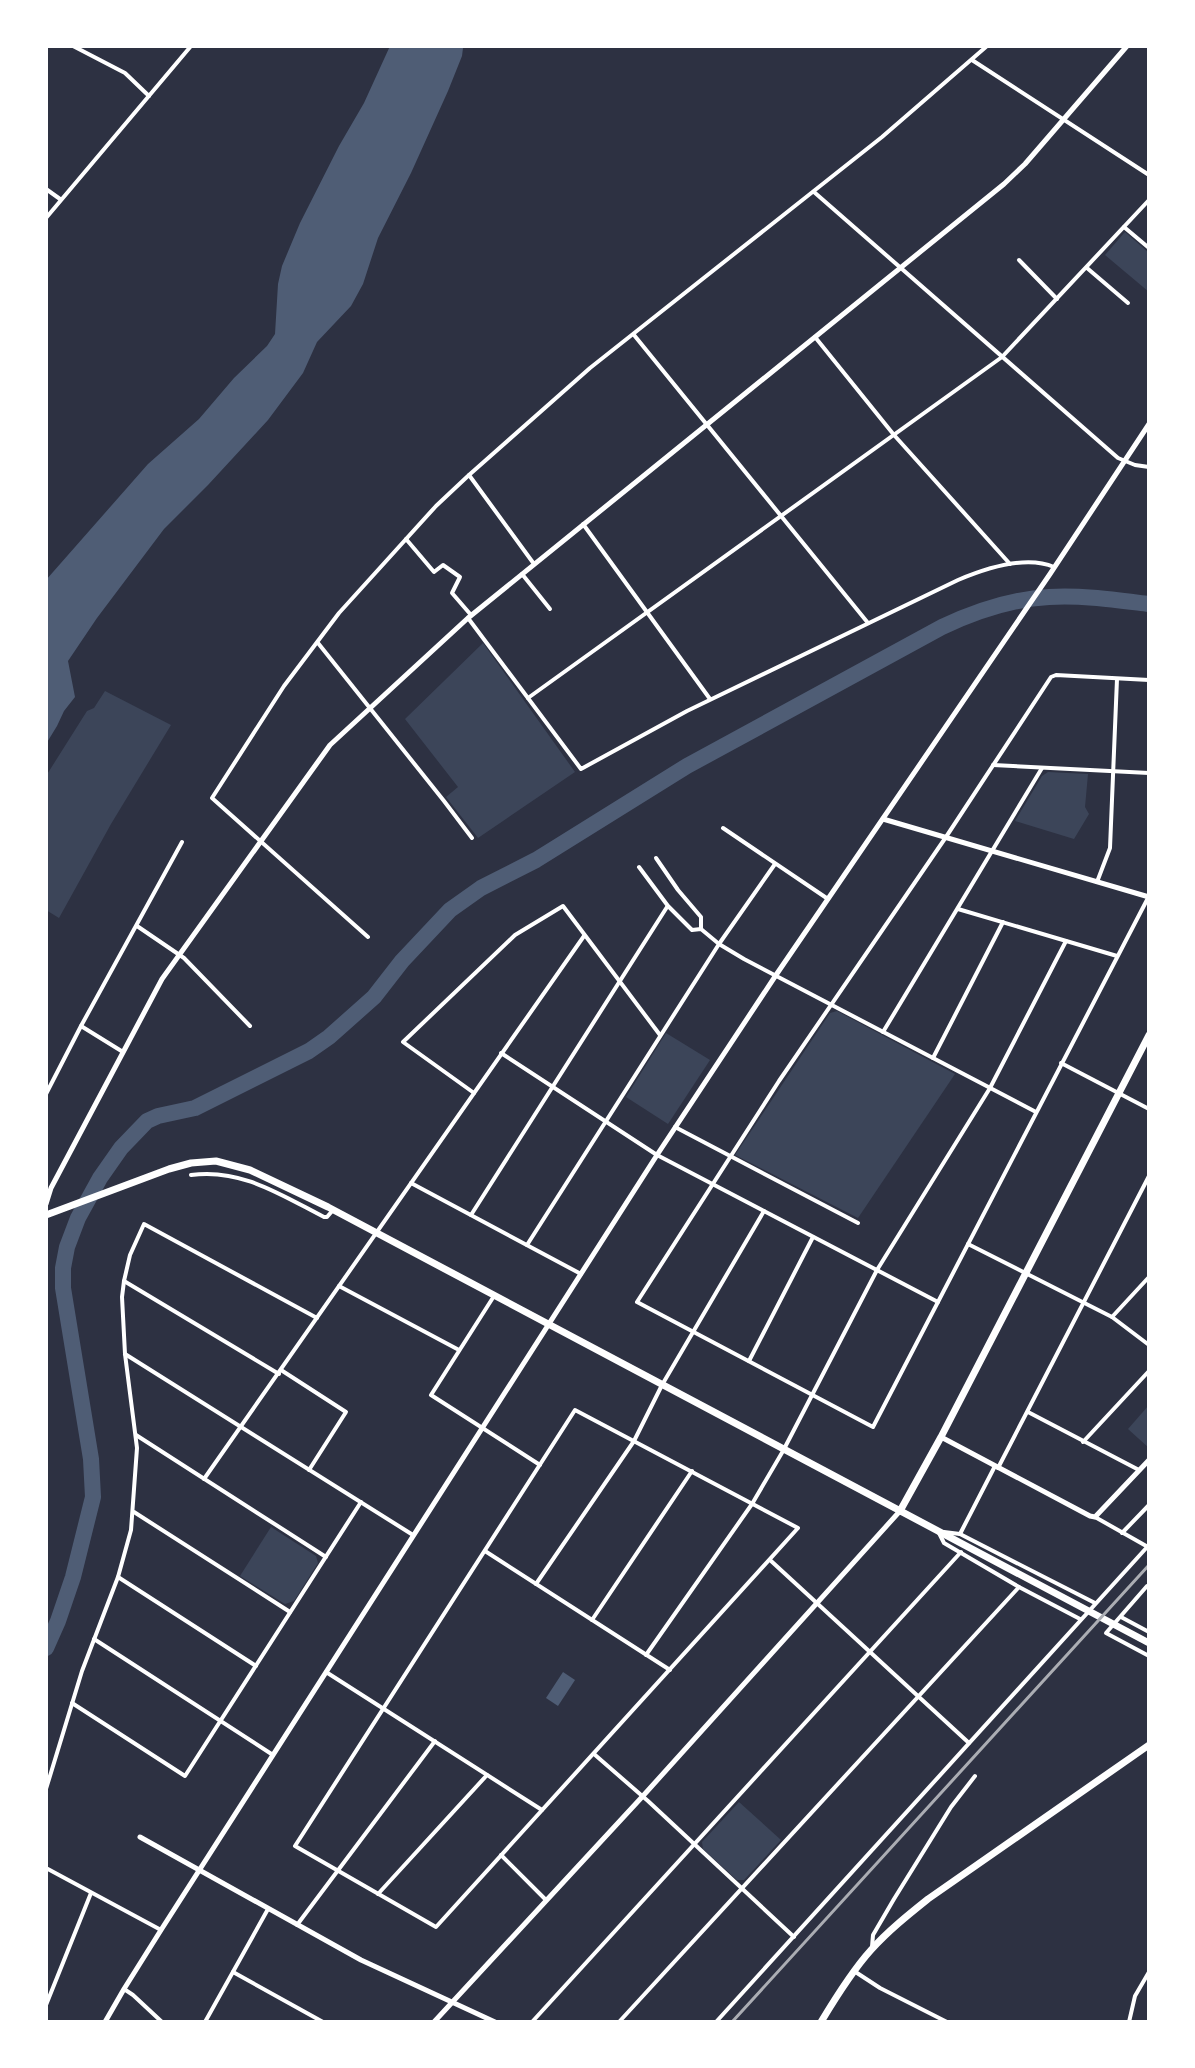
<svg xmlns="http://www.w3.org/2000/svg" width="1195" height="2068" font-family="'IBM Plex Serif',serif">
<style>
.green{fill:#3c4559}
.water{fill:#4f5d75}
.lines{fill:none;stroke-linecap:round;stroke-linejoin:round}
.river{stroke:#4f5d75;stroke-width:16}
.minor{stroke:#fff;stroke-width:4}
.tertiary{stroke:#fff;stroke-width:5}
.primary{stroke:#fff;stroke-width:7}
.rail{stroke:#abadb3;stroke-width:3}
</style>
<rect width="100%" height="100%" fill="#2d3142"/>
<!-- green -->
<g class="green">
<path d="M1125,232l24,21v39l-44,-37z"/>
<path d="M483,643l92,129 -97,66 -32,-41 12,-10 -53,-68z"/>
<path d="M105,691l66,34 -60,99 -52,94 -13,-8v-134l41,-65 7,-3z"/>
<path d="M1048,772l40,2 -3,33 4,7 -15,25 -59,-18 27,-45z"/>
<path d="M837,1011l118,63 -97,144 -123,-63 95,-142z"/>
<path d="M666,1033l44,27 -42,64 -42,-27z"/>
<path d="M1149,1405v43l-21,-19z"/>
<path d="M271,1527l45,29 2,7 -24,38 -9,3 -45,-28z"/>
<path d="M739,1802l42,38 -37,40h-7l-34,-31 -1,-7z"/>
</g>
<!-- water -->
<g class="water">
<path d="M390,46h73v2l-1,8 -14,35 -37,82 -33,65 -15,46 -12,22 -34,36 -14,31 -35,47 -60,65 -44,44 -67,89 -29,43 7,36 -11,14 -7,15 -11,18v-164l102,-116 51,-45 35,-41 33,-32 8,-12 3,-50 4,-18 18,-43 39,-77 25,-43z"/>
<path d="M563,1672l12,8 -17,26 -12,-8z"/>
</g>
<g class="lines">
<!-- river -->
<path class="river" d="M46,1648l12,-27 15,-44 20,-80 -2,-38 -28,-171v-20l4,-21 11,-29 22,-40 21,-30 26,-27 11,-5 37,-8 114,-57 20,-14 45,-40 28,-36 48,-51 31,-22 55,-28 151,-94 255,-139c34,-16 69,-28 107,-30 33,-2 67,3 100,7"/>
<!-- minor -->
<g class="minor">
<path d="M73,46l52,27 24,23"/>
<path d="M972,60l177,115"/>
<path d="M46,189l14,10"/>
<path d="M814,192l304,266 17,7 14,2"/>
<path d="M46,218l145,-172"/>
<path d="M1124,227l25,21"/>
<path d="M1019,260l38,39"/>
<path d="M1087,268l41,35"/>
<path d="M634,335l234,288"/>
<path d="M815,337l79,98 116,129"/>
<path d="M469,475l65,89"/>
<path d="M583,524l127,175"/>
<path d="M406,539l28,33 9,-7 17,12 -8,16 19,22"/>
<path d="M522,574l28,35"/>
<path d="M468,618l113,151 106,-58 271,-131c26,-11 68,-25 96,-13"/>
<path d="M318,643l126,158 28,37"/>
<path d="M528,698l474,-341 147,-157"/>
<path d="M993,765l156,8"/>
<path d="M723,828l105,71"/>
<path d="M656,858l22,32 23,27v12"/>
<path d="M639,867l29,39 24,24 9,-1 18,15 25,15 292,153"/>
<path d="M1097,882l13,-34 7,-169"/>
<path d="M1149,896l-276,531 -236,-125 142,-221 167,-244 105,-160 5,-2 93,5"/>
<path d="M958,909l159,47"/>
<path d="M137,926l47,32 66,68"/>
<path d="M368,937l-156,-139 72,-112 55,-73 97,-107 33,-31 121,-107 292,-231 105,-91"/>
<path d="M81,1026l42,26"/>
<path d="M883,1032l159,-264"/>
<path d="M501,1053l156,102 281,147"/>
<path d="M933,1058l70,-136"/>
<path d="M1061,1063l88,46"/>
<path d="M474,1093l-71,-51 112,-107 48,-29 97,129"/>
<path d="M46,1094l35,-68 101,-184"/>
<path d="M675,1127l183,96"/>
<path d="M191,1175c50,-7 90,20 133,42h3l6,-7"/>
<path d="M411,1183l170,91"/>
<path d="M471,1215l196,-308"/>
<path d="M968,1244l144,73 37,28"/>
<path d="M527,1245l192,-301 56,-80"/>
<path d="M124,1281l155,93"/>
<path d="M339,1286l120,64"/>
<path d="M494,1296l-63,99 109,70"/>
<path d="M1112,1317l37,-40"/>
<path d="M125,1354l288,181"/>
<path d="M749,1361l64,-124"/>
<path d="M281,1370l65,42 -37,58"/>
<path d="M575,1410l223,118 -362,399 -141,-81z"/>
<path d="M1028,1412l111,58"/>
<path d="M136,1435l190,122"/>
<path d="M1083,1442l66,-71"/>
<path d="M998,1468l151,-292"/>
<path d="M204,1479l380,-543"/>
<path d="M134,1512l156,100"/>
<path d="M1095,1517l53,30"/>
<path d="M944,1532l16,2 135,69"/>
<path d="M939,1533l5,10 75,44 61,32"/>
<path d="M1122,1533l27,-28"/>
<path d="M960,1534l35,-68"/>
<path d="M485,1551l185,119"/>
<path d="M770,1560l199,183"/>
<path d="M118,1577l138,89"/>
<path d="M536,1584l98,-143 28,-56 102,-174"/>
<path d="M1147,1586l-41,47 43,23"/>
<path d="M1121,1617l28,15"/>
<path d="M592,1620l100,-149"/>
<path d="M94,1639l179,116"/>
<path d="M646,1655l106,-151 31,-53 94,-181 113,-182 76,-147"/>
<path d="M326,1672l216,138"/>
<path d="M72,1703l113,73 176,-274"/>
<path d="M594,1754l54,47 146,136"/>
<path d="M46,1789l36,-118 36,-94 13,-47 6,-82 -12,-94 -3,-57 2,-16 6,-26 14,-31 173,94"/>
<path d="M501,1855l45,45"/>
<path d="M46,1868l115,62"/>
<path d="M378,1894l109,-119"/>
<path d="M297,1925l138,-184"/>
<path d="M872,1947l1,-12 21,-36 57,-92 24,-31"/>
<path d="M854,1971l26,17 67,34"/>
<path d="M233,1972l90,50"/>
<path d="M124,1989l9,6 29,27"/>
<path d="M46,2005l45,-112"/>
<path d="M205,2022l63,-113"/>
<path d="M532,2022l429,-470"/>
<path d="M619,2022l400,-435"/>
<path d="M716,2022l433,-477"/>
<path d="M890,2022h2"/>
<path d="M1129,2022l6,-26 14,-24"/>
</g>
<!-- tertiary -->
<g class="tertiary">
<path d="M883,819l266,78"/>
<path d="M46,1204l5,-16 111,-209 168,-234 138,-127 536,-434 21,-20 102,-118"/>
<path d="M941,1437l149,79 5,1 54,-57"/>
<path d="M140,1837l221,123 134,62"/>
<path d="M105,2022l19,-33 37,-59 496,-775 119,-180 274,-401 99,-150"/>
<path d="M434,2022l208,-225 258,-286"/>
</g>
<!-- primary -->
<g class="primary">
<path d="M46,1215l123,-46 22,-6 25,-2 34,9 78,37 821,436"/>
<path d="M900,1511l41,-74 208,-402"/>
<path d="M821,2022c15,-25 31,-51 50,-72 17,-19 37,-35 57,-51l221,-154"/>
</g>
<!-- rail -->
<path class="rail" d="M732,2022l417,-457"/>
</g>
<!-- border -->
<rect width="1195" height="2068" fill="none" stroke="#ffffff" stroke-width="96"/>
</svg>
